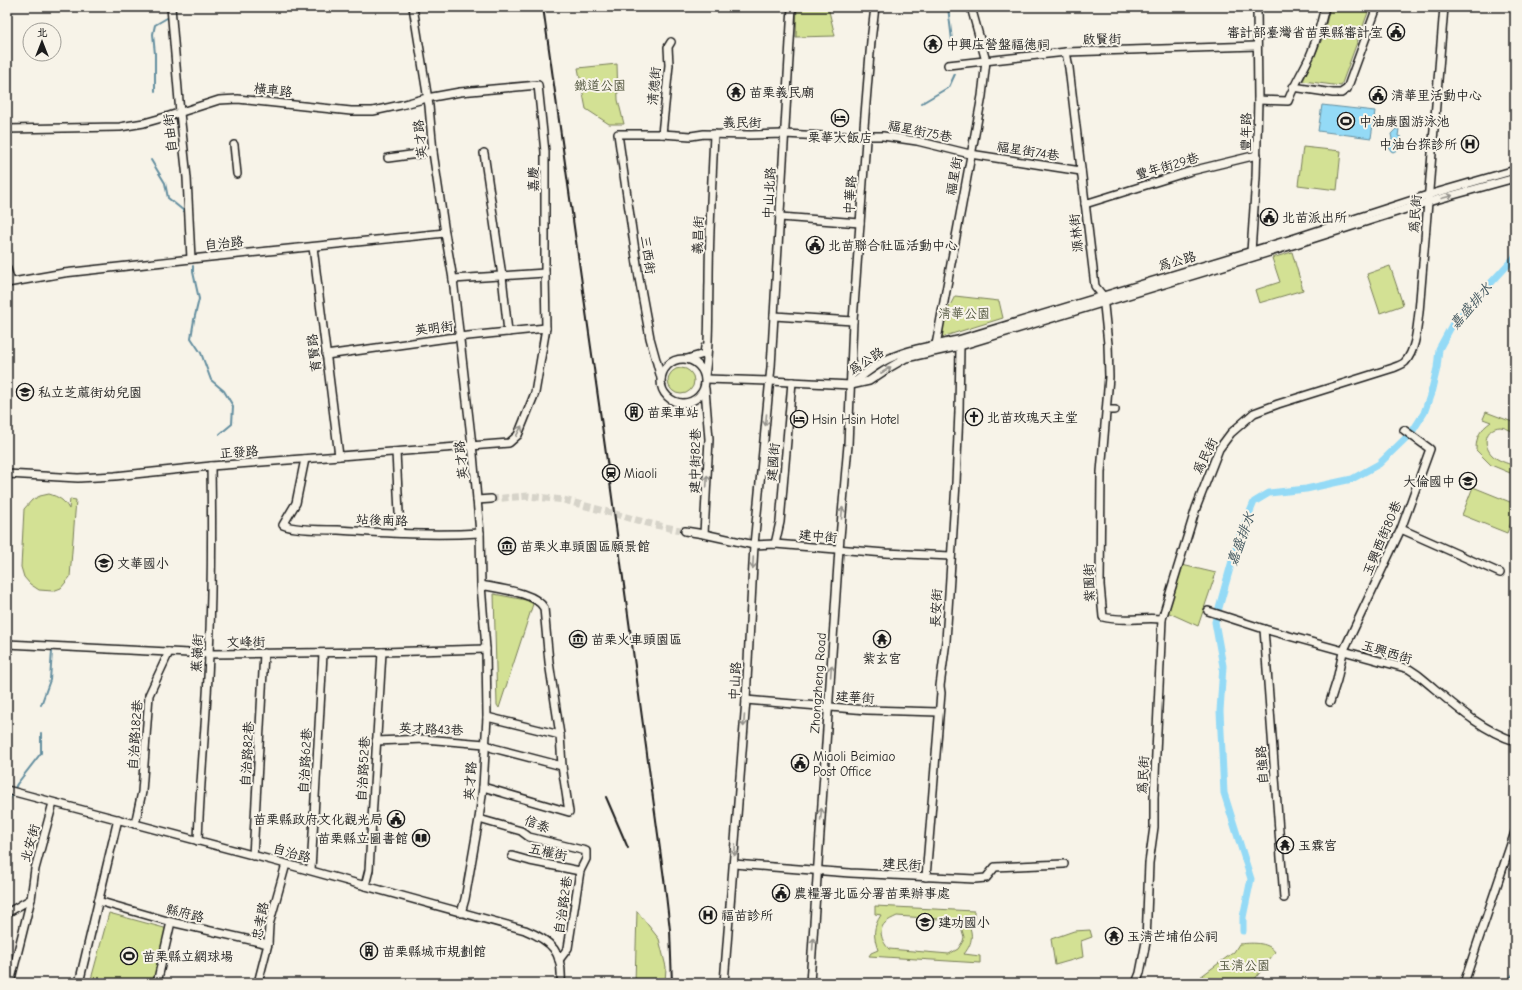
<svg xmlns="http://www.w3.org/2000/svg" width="1522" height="990" font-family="'Comic Neue','LXGW WenKai TC',sans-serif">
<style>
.green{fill:#d3e194;stroke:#787e58;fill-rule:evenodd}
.water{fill:#94daf6;stroke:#648e9f}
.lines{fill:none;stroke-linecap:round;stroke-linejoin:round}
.stream{stroke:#648e9f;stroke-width:2}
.canal{stroke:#94daf6;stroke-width:7}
.minor-tunnel{stroke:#d6d3c9;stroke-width:7;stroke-dasharray:7 3.5;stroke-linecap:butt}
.minor-casing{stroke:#1c1c1c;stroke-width:10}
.minor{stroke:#f7f3e8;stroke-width:7}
.rail{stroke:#1c1c1c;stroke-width:2}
.oneway{stroke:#94928c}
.labels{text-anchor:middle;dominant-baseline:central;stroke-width:4;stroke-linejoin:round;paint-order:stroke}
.poi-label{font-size:13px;fill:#1c1c1c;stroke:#f7f3e8;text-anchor:start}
.street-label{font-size:13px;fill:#1c1c1c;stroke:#f7f3e8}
.park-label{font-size:13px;fill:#535740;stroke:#f7f3e8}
.water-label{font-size:14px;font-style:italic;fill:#40555d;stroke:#f7f3e8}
</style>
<rect width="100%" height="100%" fill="#f7f3e8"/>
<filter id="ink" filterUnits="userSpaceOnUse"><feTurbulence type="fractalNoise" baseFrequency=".025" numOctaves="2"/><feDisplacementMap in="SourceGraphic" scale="8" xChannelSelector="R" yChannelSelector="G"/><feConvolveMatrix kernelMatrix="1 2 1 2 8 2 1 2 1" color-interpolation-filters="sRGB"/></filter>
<g filter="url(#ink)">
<!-- green -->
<g class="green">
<path d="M797,7h31l7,29 -39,1z"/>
<path d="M1330,7h40l-29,79 -38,-5 20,-44z"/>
<path d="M617,64l1,36 6,24h-15l-23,-15 -8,-41z"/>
<path d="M1303,147l38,4 -4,39 -39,-5z"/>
<path d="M1292,252l11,38 -44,13 -4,-13 25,-8 -8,-24z"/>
<path d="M1390,266l13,39 -23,8 -13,-39z"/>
<path d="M955,296l44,5 4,17 -61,19 3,-22z"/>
<circle cx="681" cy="381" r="13"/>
<path d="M1486,412l29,11v9c-4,-1 -10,-5 -15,-5 -15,1 -18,18 -8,28 6,6 15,8 23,11v9l-24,-10 -15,-15c0,-14 4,-20 15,-28l-8,-3z"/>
<path d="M1473,487l42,17v8l-8,21 -45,-18z"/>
<path d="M49,494c10,3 15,6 20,15l1,-10 6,1 -6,77 -9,11 -8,3 -14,-1 -9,-6 -6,-7 -3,-10 3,-58 8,-9 8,-4z"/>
<path d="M1182,565l34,8 -18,53 -31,-14z"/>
<path d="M494,594l37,7 2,3 -34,104 -2,-3z"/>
<path d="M875,906l99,5v9h-8c8,12 7,23 -2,34l16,2v7l-111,-7 2,-3 7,-3c-5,-14 -5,-23 3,-35l-6,-1zM897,916l55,4 9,7 3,10 -1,4 -5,8 -9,5 -60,-5c-6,-6 -12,-18 -4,-26 3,-3 8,-5 12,-7z"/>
<path d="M637,911l22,28 7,28 -1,16h-30z"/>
<path d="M109,913l59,16 -14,54h-64z"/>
<path d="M1090,930l2,7 -11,4 2,16 -28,8 -4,-26 23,-8z"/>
<path d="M1239,944c11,-1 29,-3 36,8l-23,31h-60l42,-31z"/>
</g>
<!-- water -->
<g class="water">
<path d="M1322,105l53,6 -4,27 -53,-7z"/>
<path d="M1396,129h3l-1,7 3,1v11l-8,4 -2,-1 -2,-3 3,-9 -1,-5z"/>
</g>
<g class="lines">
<!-- stream -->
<g class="stream">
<path d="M948,7l4,33"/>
<path d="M155,91v-37l-2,-20 2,-9 12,-7"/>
<path d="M922,103l27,-16 6,-13"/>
<path d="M151,160l14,23 3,15 16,13"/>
<path d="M193,266v6l6,27 -5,21 -3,18 10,15 10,27 13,11 9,15 -1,18 -12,10"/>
<path d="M41,705l9,-25 2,-29"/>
<path d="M14,790l3,-6 24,-31v-20"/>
<path d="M7,804l5,-10"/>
<path d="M1506,983l9,-11"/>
</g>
<!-- canal -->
<path class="canal" d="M1243,931v-14l8,-38 -27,-86 -4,-82 3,-45 -8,-44 22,-79 17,-41 15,-9 37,-4 46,-10 27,-15 33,-32 12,-19 7,-20 6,-25 2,-19 13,-24 63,-68"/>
<!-- minor-tunnel -->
<path class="minor-tunnel" d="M491,499l37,-3 36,4 91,25 30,6"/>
<defs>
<g id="minor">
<path d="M171,7l9,106 7,65 4,81"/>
<path d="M413,7l16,99 4,46 12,81 8,46 20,175 7,79 1,52 5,64 1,68 -4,70 -4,32 -14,80 -4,14"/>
<path d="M1066,52l3,16 26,218 8,10 5,48 1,33 -8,95 -1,113 3,32c19,5 39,0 59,2"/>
<path d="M948,65l118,-13 191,-6"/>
<path d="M1293,87l40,6h8l6,-4 30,-82"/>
<path d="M1258,100l30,1c6,-16 15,-30 22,-45 7,-16 11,-33 15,-49"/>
<path d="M7,129l113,-2 24,-4 25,-7 50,-16 19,-1 113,12h22l28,-6 26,-7 33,-6 78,-7 7,67v121l1,55 -11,65 -17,42 -9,8 -298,23 -96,10 -37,2 -71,-4"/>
<path d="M662,134l7,-69 -1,-18 3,-5"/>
<path d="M234,145l3,29"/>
<path d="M484,153l18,123 6,56"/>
<path d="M388,158l45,-6"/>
<path d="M1085,204l106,-33 66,-16"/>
<path d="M780,217l80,6"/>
<path d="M313,247l26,209"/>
<path d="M1252,254l-1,-2 5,-74 2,-78 -1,-93"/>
<path d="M7,269l4,13"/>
<path d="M453,279l92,-6"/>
<path d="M7,283l57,-10 127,-14 254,-26"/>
<path d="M774,316l79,5"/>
<path d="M937,348l-1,-3 46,-249 4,-35 -15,-54"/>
<path d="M326,355l122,-17 98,-10"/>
<circle cx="683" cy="381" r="22"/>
<path d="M687,359l17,-5 1,-7"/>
<path d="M705,376c5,-32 3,-63 4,-95 0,-49 3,-98 5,-147"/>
<path d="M661,378l-11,-40 -11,-60 -21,-144h44l29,2 13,-2 46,1 34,-1 39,2h60l34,5 53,13 111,17"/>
<path d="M706,379l64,2 81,4 18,-4 18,-12 19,-11 54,-12 336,-102 132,-42 87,-24"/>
<path d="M852,384c12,-10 23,-19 36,-25 22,-10 47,-14 70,-19l334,-101 136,-44 87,-25"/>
<path d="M1107,410h8"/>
<path d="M396,452l4,81"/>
<path d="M305,459l-9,44 -13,22c11,5 42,5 55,5 47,3 95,6 142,3"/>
<path d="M477,500l14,-1"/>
<path d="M1401,529l99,44"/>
<path d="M685,531l19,3 50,11 21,-1 110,9 66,3"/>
<path d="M704,534l5,-95 -4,-50"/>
<path d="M775,544l5,-22 12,-140"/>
<path d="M481,585c18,4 54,7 63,23l5,54 11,73 2,31 7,46 -86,-25"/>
<path d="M1208,611l56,18 145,40 9,6c30,24 59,54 97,66"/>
<path d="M1264,629l20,269"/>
<path d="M7,644l202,10 173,-2 104,-3"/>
<path d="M746,700l121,10 72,2"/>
<path d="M1330,702l7,-22 6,-28 58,-123 29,-80 -26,-19"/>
<path d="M487,717l73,18"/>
<path d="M376,741l48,-2 61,5 8,4 69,18"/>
<path d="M7,790l279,74 239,66c27,11 38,22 36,53"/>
<path d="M479,819l42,12 8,6 57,14v8l-6,12 -12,77 -9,12"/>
<path d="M135,824l7,-32 7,-97 20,-43"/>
<path d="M198,841c2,-63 9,-125 11,-187 3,-63 3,-126 2,-188"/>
<path d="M253,856l11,-203"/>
<path d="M512,856l18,5 50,10"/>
<path d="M734,864l116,9 125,6 11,-1 9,-11 69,-3"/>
<path d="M311,870l12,-216"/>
<path d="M926,877l15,-184 -1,-7 6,-45 10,-158 3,-72 1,-65 -1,-4"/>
<path d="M365,886l4,-16 13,-218"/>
<path d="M98,901l73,21 97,22"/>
<path d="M7,913l24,-14"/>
<path d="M10,983l21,-84 4,-30 18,-66"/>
<path d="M79,983l39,-164"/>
<path d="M157,983l14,-61"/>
<path d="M258,983l10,-39 1,-19 17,-61"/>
<path d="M724,983l22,-283 8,-155 17,-178 21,-360"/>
<path d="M810,983l29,-434 9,-104 5,-124 13,-181 -2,-13 7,-86 4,-34"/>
<path d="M1136,983l4,-10 6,-31 3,-79 5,-36v-29l8,-179 34,-111 23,-59 12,-16 23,-20 24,-9 115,-36c4,-2 9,-3 12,-6 11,-12 12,-34 14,-50l25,-305"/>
<path d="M1464,983l51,-151"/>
</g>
</defs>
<!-- minor casing -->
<use href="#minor" class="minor-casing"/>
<!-- minor -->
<use href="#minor" class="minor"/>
<!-- rail -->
<g class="rail">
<path d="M543,7l65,461 57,418 5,44 2,53"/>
<path d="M606,797l22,51"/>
</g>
</g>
<!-- one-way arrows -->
<defs><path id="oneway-shaft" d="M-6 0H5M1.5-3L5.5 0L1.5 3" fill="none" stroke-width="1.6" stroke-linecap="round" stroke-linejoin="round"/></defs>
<g class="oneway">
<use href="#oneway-shaft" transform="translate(1447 197) rotate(-15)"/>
<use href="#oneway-shaft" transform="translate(886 370) rotate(-33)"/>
<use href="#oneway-shaft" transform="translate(766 420) rotate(95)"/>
<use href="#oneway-shaft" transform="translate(519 431) rotate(-62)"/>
<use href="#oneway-shaft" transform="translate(707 481) rotate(-87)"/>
<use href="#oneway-shaft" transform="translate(842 513) rotate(-85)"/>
<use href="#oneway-shaft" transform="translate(753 563) rotate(93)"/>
<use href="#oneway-shaft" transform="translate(831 671) rotate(-86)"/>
<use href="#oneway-shaft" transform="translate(744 721) rotate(94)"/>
<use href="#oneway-shaft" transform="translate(821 814) rotate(-86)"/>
<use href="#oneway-shaft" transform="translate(735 850) rotate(94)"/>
<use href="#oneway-shaft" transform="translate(813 944) rotate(-86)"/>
</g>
</g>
<!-- icons -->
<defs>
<symbol id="civic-ring" viewBox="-11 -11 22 22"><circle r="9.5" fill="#f7f3e8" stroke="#1c1c1c" stroke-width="1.5"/><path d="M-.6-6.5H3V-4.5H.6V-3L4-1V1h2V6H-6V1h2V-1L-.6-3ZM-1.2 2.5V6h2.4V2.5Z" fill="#1c1c1c"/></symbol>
<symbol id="temple-ring" viewBox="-11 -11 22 22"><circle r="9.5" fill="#f7f3e8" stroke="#1c1c1c" stroke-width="1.5"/><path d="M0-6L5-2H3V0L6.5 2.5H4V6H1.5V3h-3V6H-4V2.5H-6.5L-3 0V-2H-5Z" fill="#1c1c1c"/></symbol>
<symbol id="hotel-ring" viewBox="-11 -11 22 22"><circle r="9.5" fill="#f7f3e8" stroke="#1c1c1c" stroke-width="1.5"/><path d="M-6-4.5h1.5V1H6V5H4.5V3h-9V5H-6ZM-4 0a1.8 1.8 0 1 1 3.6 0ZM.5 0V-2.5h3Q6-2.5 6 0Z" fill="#1c1c1c"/></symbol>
<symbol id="stadium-ring" viewBox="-11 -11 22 22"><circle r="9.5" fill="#f7f3e8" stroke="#1c1c1c" stroke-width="1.5"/><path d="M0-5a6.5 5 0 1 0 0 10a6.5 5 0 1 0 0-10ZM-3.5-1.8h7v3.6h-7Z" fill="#1c1c1c"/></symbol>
<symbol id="hospital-ring" viewBox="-11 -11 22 22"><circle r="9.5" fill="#f7f3e8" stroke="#1c1c1c" stroke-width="1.5"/><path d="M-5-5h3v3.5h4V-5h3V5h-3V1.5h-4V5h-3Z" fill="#1c1c1c"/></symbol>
<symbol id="school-ring" viewBox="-11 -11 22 22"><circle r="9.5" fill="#f7f3e8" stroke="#1c1c1c" stroke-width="1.5"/><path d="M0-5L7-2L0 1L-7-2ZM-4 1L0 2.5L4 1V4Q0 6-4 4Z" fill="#1c1c1c"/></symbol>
<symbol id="building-ring" viewBox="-11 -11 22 22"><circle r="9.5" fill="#f7f3e8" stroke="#1c1c1c" stroke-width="1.5"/><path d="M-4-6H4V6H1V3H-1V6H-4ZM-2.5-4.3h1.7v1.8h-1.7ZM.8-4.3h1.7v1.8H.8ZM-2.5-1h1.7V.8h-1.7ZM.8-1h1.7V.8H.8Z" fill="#1c1c1c"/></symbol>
<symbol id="church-ring" viewBox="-11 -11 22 22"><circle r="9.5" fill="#f7f3e8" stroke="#1c1c1c" stroke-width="1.5"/><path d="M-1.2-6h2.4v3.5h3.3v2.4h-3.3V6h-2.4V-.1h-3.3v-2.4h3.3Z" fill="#1c1c1c"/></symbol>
<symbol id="station-ring" viewBox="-11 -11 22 22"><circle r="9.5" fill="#f7f3e8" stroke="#1c1c1c" stroke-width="1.5"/><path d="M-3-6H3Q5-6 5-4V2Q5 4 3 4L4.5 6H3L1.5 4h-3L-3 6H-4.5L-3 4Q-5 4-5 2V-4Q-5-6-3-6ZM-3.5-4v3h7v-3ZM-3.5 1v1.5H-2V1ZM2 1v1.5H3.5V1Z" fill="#1c1c1c"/></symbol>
<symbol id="museum-ring" viewBox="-11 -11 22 22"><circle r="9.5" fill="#f7f3e8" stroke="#1c1c1c" stroke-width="1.5"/><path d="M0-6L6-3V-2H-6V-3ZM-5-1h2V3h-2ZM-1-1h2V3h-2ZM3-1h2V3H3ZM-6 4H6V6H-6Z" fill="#1c1c1c"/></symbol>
<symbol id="library-ring" viewBox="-11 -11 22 22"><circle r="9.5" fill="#f7f3e8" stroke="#1c1c1c" stroke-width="1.5"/><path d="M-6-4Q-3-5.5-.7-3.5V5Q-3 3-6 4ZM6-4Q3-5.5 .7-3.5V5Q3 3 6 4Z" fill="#1c1c1c"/></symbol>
</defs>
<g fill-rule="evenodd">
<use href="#civic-ring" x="1386" y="22" width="20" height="20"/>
<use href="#temple-ring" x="923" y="34" width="20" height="20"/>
<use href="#temple-ring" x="726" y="82" width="20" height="20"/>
<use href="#civic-ring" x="1368" y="85" width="20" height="20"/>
<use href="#hotel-ring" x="830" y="108" width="20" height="20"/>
<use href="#stadium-ring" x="1336" y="111" width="20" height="20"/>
<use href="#hospital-ring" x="1460" y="134" width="20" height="20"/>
<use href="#civic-ring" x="1259" y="207" width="20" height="20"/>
<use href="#civic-ring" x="805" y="235" width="20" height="20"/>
<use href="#school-ring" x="15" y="382" width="20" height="20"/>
<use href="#building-ring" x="624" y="402" width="20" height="20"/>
<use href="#church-ring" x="964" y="407" width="20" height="20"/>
<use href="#hotel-ring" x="789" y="409" width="20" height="20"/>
<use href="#station-ring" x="601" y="463" width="20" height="20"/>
<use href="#school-ring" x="1458" y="471" width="20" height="20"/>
<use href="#museum-ring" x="497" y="536" width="20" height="20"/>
<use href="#school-ring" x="94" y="553" width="20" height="20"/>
<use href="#museum-ring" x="568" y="629" width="20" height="20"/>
<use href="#temple-ring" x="872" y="629" width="20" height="20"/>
<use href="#civic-ring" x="790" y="753" width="20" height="20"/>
<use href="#civic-ring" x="386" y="809" width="20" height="20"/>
<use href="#library-ring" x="411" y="828" width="20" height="20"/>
<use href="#temple-ring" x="1275" y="835" width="20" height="20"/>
<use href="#civic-ring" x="771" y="883" width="20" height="20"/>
<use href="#hospital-ring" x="698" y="905" width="20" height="20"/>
<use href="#school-ring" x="915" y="912" width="20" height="20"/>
<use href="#temple-ring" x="1104" y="926" width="20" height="20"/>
<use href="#building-ring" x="359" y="941" width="20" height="20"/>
<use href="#stadium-ring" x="119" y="946" width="20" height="20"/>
</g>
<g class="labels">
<!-- poi labels -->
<g class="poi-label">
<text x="1383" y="32" text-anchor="end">審計部臺灣省苗栗縣審計室</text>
<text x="946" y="44">中興庒營盤福德祠</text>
<text x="749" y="92">苗栗義民廟</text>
<text x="1391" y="95">清華里活動中心</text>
<text x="1359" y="121">中油康園游泳池</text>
<text x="840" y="137" text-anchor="middle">栗華大飯店</text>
<text x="1457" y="144" text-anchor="end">中油台探診所</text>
<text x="1282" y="217">北苗派出所</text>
<text x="828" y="245">北苗聯合社區活動中心</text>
<text x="38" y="392">私立芝蔴街幼兒園</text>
<text x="647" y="412">苗栗車站</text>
<text x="987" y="417">北苗玫瑰天主堂</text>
<text x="812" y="419">Hsin Hsin Hotel</text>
<text x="624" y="473">Miaoli</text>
<text x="1455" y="481" text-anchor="end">大倫國中</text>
<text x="520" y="546">苗栗火車頭園區願景館</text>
<text x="117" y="563">文華國小</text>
<text x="591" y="639">苗栗火車頭園區</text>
<text x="882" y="658" text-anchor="middle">紫玄宮</text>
<text x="813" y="756">Miaoli Beimiao<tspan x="813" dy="15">Post Office</tspan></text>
<text x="383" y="819" text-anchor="end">苗栗縣政府文化觀光局</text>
<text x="408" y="838" text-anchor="end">苗栗縣立圖書館</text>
<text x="1298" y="845">玉霖宮</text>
<text x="794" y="893">農糧署北區分署苗栗辦事處</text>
<text x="721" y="915">福苗診所</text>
<text x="938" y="922">建功國小</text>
<text x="1127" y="936">玉清芒埔伯公祠</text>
<text x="382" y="951">苗栗縣城市規劃館</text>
<text x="142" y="956">苗栗縣立網球場</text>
</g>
<!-- street labels -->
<g class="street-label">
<text transform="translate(1102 39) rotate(-1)">啟賢街</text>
<text transform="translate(654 86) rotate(-85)">清德街</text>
<text transform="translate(273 90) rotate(6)">橫車路</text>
<text x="742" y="122">義民街</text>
<text transform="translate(920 131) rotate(11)">福星街75巷</text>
<text transform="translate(1246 132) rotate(-89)">豐年路</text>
<text transform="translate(170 133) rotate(-96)">自由街</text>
<text transform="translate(420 139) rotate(-96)">英才路</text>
<text transform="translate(1028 151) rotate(9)">福星街74巷</text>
<text transform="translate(1167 166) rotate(-16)">豐年街29巷</text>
<text transform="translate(954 176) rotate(-80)">福星街</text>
<text transform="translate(533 179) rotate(-90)">嘉慶</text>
<text transform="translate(769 193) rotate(-87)">中山北路</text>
<text transform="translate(850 195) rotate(-86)">中華路</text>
<text transform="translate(1415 214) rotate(-86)">為民街</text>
<text transform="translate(1076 233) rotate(-96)">源林街</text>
<text transform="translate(698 235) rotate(-88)">義昌街</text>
<text transform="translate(224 243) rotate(-6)">自治路</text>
<text transform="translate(648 255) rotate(82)">三西街</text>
<text transform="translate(1177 261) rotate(-16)">為公路</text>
<text transform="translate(434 328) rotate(-7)">英明街</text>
<text transform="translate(314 353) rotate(-97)">育賢路</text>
<text transform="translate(866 361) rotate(-33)">為公路</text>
<text transform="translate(239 452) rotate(-4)">正發路</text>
<text transform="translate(1205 456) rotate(-64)">為民街</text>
<text transform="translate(461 460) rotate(-96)">英才路</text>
<text transform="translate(695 461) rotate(-89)">建中街82巷</text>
<text transform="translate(773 462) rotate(-85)">建國街</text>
<text transform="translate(382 520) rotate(2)">站後南路</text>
<text transform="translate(818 536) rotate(5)">建中街</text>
<text transform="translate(1382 538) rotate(-67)">玉興西街80巷</text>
<text transform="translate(1089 583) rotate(-92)">紫園街</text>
<text transform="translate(936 608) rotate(-87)">長安街</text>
<text transform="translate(246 642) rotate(-1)">文峰街</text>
<text transform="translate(1387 652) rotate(17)">玉興西街</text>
<text transform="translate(197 653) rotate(-87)">蕉嶺街</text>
<text transform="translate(735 681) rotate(-87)">中山路</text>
<text transform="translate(818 683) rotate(-86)">Zhongzheng Road</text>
<text transform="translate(855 697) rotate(4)">建華街</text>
<text transform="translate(431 729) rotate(2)">英才路43巷</text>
<text transform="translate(135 735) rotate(-86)">自治路182巷</text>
<text transform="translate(247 754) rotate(-87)">自治路82巷</text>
<text transform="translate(305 761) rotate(-87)">自治路62巷</text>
<text transform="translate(1262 765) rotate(-94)">自強路</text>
<text transform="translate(363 769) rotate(-87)">自治路52巷</text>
<text transform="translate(1143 775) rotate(-87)">為民街</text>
<text transform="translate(470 781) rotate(-86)">英才路</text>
<text transform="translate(537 824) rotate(21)">信泰</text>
<text transform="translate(30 843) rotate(-74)">北安街</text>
<text transform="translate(548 852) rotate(12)">五權街</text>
<text transform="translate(292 853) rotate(15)">自治路</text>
<text transform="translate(902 864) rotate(3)">建民街</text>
<text transform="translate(563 905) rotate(-82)">自治路2巷</text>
<text transform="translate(185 913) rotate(14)">縣府路</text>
<text transform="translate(260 921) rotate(-79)">忠孝路</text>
</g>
<!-- park labels -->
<g class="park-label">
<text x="600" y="85">鐵道公園</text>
<text x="964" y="313">清華公園</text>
<text x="1244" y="965">玉清公園</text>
</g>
<!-- water labels -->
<g class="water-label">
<text transform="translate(1471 306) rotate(-49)">嘉盛排水</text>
<text transform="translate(1241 539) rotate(-70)">嘉盛排水</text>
</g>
</g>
<!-- margin -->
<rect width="1522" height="990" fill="none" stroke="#f7f3e8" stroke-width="24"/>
<rect x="12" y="12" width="1498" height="966" fill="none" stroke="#1c1c1c" stroke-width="1.5" filter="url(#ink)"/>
<!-- north arrow -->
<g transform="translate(42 42)"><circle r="19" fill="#f7f3e8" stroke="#9f9d96"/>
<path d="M0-3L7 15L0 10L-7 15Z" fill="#1c1c1c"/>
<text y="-6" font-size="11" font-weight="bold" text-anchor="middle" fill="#1c1c1c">北</text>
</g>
</svg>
